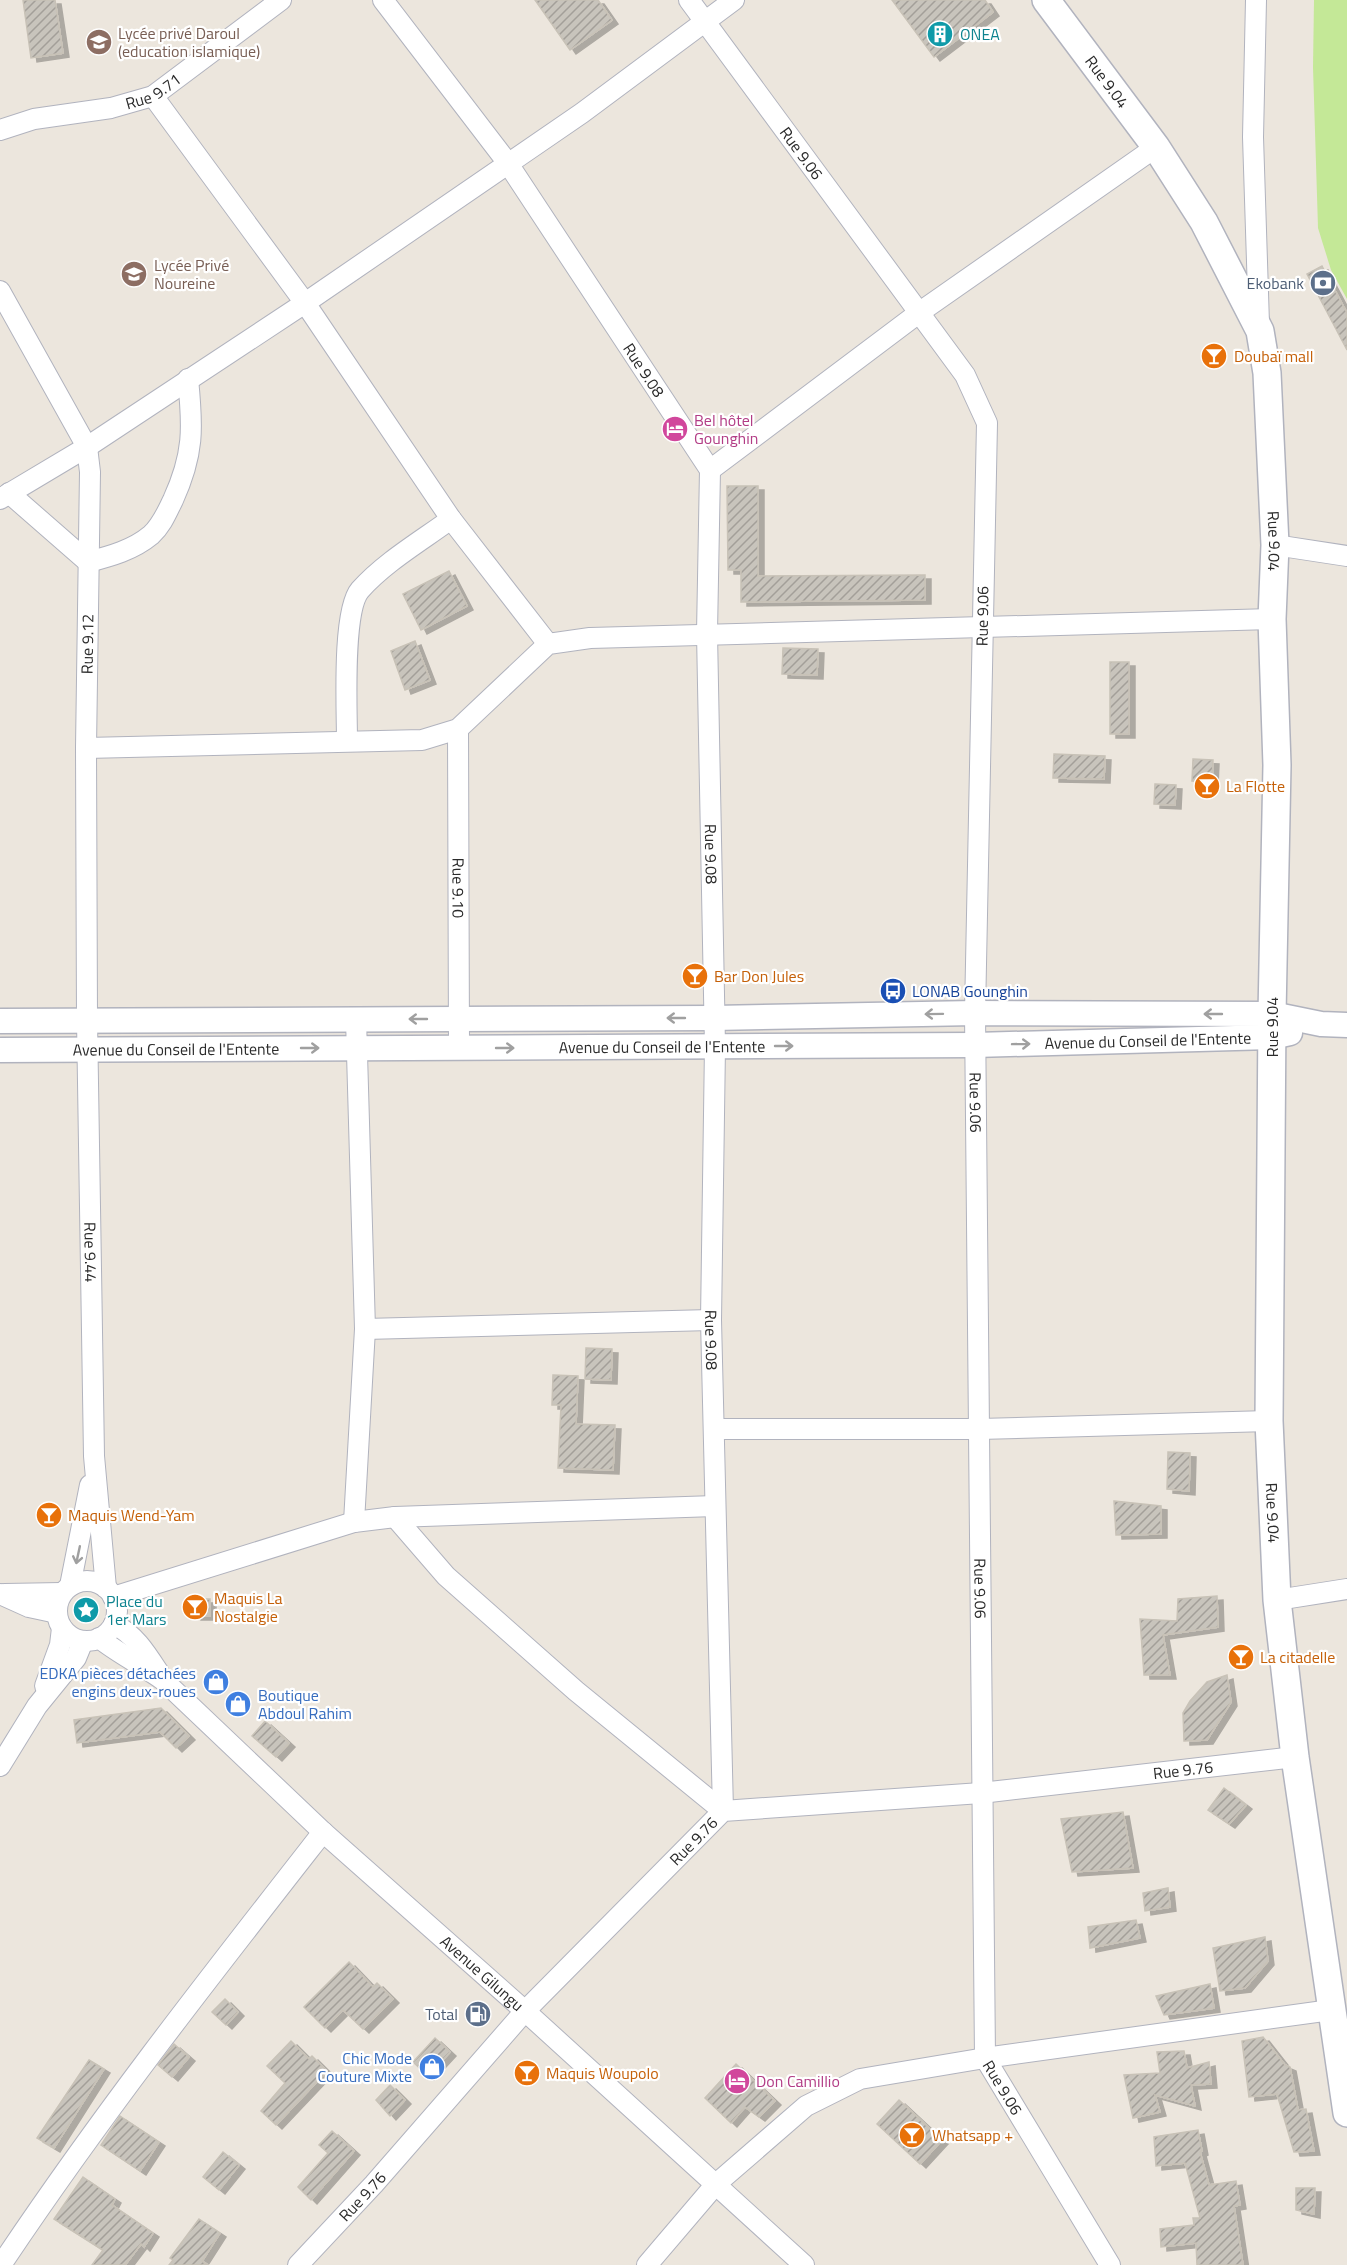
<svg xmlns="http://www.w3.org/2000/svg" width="1347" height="2265" font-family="'Titillium Web',sans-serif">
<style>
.pitch{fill:#c4e897}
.building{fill:url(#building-hatch);stroke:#c8c2b7;stroke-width:1.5;filter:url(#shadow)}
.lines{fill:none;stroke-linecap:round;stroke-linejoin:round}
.minor-casing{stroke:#b1b3be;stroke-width:22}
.tertiary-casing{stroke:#b1b3be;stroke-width:27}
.secondary-casing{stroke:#b1b3be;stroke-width:30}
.minor{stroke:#fff;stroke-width:20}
.tertiary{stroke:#fff;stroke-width:24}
.secondary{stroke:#fff;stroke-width:27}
.oneway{stroke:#a0a0a0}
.labels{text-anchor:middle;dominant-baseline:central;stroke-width:4.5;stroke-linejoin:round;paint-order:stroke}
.education-label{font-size:16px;fill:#785e54;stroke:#fff;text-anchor:start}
.culture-label{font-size:16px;fill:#0d838f;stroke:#fff;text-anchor:start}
.street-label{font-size:16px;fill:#2b2b2b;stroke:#fff}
.service-label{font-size:16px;fill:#4e5e75;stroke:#fff;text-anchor:end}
.food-label{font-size:16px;fill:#c56008;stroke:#fff;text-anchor:start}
.hotel-label{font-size:16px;fill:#b23c85;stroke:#fff;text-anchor:start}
.transit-label{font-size:16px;fill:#164399;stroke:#fff;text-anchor:start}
.shop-label{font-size:16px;fill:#366cbe;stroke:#fff;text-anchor:end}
</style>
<defs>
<pattern id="building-hatch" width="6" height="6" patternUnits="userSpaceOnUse" patternTransform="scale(1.5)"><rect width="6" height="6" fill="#c8c4bc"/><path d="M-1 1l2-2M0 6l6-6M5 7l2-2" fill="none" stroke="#a39f99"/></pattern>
<filter id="shadow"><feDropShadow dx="6" dy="4" stdDeviation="0" flood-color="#0004"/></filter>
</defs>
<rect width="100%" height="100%" fill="#ece6dd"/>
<!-- pitch -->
<path class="pitch" d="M1314,0h33v299l-16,-29 -13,-42 -5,-161z"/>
<!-- building -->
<g class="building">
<path d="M23,0h32l8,53 -32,5z"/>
<path d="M535,0h63l14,20 -42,30z"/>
<path d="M892,0h93l8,12 -59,45z"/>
<path d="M1322,266l25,47v37l-40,-76z"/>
<path d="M727,486h31v90l167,-1v25l-184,2v-32h-13z"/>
<path d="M449,571l18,35 -46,24 -18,-36z"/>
<path d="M415,641l15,39 -25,10 -14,-39z"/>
<path d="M783,648l35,1 -1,26 -35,-1z"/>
<rect x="1110" y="662" width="19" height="72"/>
<path d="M1054,754l51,2 -1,23 -51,-1z"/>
<path d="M1193,759l20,1 -1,22 -20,-1z"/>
<path d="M1155,784l21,1 -1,20 -21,-1z"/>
<path d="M586,1348l26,1 -1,31 -26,-1z"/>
<path d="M553,1375l25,1 -2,48 39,1 -2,45 -55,-2 3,-63h-9z"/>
<path d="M1168,1452l22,1 -1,38 -22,-2z"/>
<path d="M1114,1501l47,5v28l-45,1z"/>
<path d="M1217,1596l1,31 -55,8 7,40h-26l-4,-56 37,2 1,-22z"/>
<rect x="195" y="1599" width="15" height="17"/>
<path d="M1227,1675l4,27 -24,38 -23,1 -1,-28 7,-12 17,-19z"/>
<path d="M161,1708l28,28 -13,12 -16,-16 -83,11 -3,-23z"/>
<path d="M265,1721l24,22 -13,14 -24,-21z"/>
<path d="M1224,1788l22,17 -17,19 -21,-14z"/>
<path d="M1123,1812l10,56 -61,4 -11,-53z"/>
<path d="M1168,1888l2,19 -25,4 -2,-18z"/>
<path d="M1136,1920l4,18 -50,10 -2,-21z"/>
<path d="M1265,1937l3,24 -23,27 -25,3 -7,-43z"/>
<path d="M349,1962l24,25 4,-4 16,16 -30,30 -20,-19 -18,18 -21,-21z"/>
<path d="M1210,1984l4,24 -50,7 -8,-19z"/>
<path d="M225,1999l13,13 -12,13 -14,-13z"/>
<path d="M1263,2037l22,28 5,2 8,43 8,-1 8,42 -20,1 -17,-58 -28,3 -7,-56z"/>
<path d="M435,2038l15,14 -22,24 -15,-14z"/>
<path d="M291,2041l18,18 3,-3 15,15 -51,54 -15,-14 24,-28 -18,-17z"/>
<path d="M174,2044l15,13 -17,20 -14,-12z"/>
<path d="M1184,2051l3,17 22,-6 2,22 -20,1 4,21 -40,-11 5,17 -27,6 -9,-43 36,-2 -3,-21z"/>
<path d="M89,2060l15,9 -50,79 -17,-10z"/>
<path d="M736,2064l39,37 -16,16 -14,-10 -14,16 -26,-25z"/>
<path d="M390,2085l15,15 -15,16 -14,-16z"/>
<path d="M899,2100l43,40 -22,24 -43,-40z"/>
<path d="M120,2116l39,26 -19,29 -39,-26z"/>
<path d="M1198,2130l4,21 -2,1 9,33 27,-4 4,24 -6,1 9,59h-46l-1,-22 -35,4 -1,-18 34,-4 -1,-7h7l-15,-55 -29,3 -2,-29z"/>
<path d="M332,2131l22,20 -43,49 -13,-13 30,-34 -9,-8z"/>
<path d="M223,2152l16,13 -20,25 -16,-13z"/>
<path d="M83,2177l32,22 -3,6 41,28 -9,14 -3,-3 -16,21h-33l11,-15 -49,-31z"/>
<path d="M1296,2188h19l-1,26 -18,-4z"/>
<path d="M199,2219l21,14 -18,28 6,4h-39l4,-5 -3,-2z"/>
</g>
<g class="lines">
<defs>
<g id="minor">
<path id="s1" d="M383,0l124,162 203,308 -3,163 8,413 -4,274 12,491"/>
<path id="s2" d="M689,0l276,375 22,48 -12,590 10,1045 125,207"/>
<path d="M1256,0l-3,137 6,187"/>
<path d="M153,96l152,207 146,216 97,125"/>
<path id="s3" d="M0,130l34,-11 77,-11 42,-12 128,-96"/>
<path id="s4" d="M0,291l87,156 3,25 -4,276 1,272 7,436 12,132"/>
<path d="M710,470l210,-158 236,-165"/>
<path d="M9,493l79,69c23,-6 45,-12 63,-27 11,-10 16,-23 22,-35 21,-46 20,-72 15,-121"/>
<path d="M0,499l87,-52 218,-144 277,-190 152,-113"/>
<path d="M1275,545l72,11"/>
<path id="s5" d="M458,729l1,319"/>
<path d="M347,741c0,-30 -5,-130 13,-151 25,-28 61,-49 91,-71"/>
<path d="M86,748l336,-8 36,-11 90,-85 42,-6 682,-19"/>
<path d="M365,1329l346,-9"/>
<path d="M715,1429h264l290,-8"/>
<path d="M395,1517l51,59 130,115 147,120"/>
<path d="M354,1522l11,-193 -9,-310"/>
<circle cx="87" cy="1611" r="30"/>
<path d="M70,1586l20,-101"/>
<path d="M0,1594l29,13 28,6"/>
<path d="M5,1594l57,-1"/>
<path d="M113,1597l241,-75 41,-5 320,-11"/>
<path d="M1277,1600l70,-11"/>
<path d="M114,1624c21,11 32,29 45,49"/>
<path id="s6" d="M99,1638c20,16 43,27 64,42l160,152 202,179 279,254"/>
<path d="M45,1686l15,-41 2,-17"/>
<path d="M0,1766l37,-60 39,-48 7,-17"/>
<path d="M1,2265c100,-150 211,-291 322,-433"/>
<path id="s7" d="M298,2265l76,-81 151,-173 198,-200 258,-18 314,-36"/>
<path d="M647,2265l69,-81 90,-78 54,-27 125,-21 346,-48"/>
</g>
<g id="tertiary">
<path d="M0,1021l714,-3 261,-5 297,1 49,10 26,1"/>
<path id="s8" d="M0,1050l975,-5 297,-8 18,-4"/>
</g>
<g id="secondary">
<path id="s9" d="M1046,0l110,147 48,75 56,109 7,42 8,172 -3,74 5,146 -5,249 -3,407 8,179 18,157 52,356"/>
</g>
</defs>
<!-- minor casing -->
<use href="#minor" class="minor-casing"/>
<!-- tertiary casing -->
<use href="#tertiary" class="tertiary-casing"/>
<!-- secondary casing -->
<use href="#secondary" class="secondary-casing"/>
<!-- minor -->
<use href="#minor" class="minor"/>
<!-- tertiary -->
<use href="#tertiary" class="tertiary"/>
<!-- secondary -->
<use href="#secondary" class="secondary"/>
</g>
<!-- one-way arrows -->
<defs><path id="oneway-shaft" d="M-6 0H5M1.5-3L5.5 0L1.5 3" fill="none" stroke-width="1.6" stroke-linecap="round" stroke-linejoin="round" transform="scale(1.5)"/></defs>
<g class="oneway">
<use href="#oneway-shaft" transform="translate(934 1014) rotate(179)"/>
<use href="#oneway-shaft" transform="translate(1213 1014) rotate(-180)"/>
<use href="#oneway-shaft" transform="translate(676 1018) rotate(180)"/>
<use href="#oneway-shaft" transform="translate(418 1019) rotate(-180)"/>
<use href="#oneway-shaft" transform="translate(1021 1044) rotate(-1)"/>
<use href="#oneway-shaft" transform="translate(784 1046)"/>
<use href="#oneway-shaft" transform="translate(310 1048)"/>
<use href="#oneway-shaft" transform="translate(505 1048)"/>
<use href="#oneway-shaft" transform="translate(78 1555) rotate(102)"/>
</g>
<!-- icons -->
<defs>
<symbol id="building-disc" viewBox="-11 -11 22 22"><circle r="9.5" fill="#0f9aa8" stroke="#fff"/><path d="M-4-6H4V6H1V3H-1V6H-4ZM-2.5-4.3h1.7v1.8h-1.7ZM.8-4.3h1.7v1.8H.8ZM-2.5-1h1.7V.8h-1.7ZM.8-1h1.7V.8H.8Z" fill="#fff"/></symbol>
<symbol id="school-disc" viewBox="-11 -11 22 22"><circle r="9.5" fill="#8d6e63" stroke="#fff"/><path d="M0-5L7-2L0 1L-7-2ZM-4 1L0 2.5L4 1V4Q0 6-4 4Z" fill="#fff"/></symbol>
<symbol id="bank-disc" viewBox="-11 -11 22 22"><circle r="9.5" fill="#5c6f8a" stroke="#fff"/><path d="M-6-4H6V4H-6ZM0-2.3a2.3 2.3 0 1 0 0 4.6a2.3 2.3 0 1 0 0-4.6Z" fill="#fff"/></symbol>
<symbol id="bar-disc" viewBox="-11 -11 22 22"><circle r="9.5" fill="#e8710a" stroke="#fff"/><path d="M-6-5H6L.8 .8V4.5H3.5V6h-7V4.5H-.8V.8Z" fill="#fff"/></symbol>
<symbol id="hotel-disc" viewBox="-11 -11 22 22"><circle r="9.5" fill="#d1479c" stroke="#fff"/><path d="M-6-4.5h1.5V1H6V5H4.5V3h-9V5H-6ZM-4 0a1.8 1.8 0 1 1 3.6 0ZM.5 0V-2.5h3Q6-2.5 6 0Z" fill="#fff"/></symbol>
<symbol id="bus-disc" viewBox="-11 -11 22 22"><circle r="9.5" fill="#1a4fb4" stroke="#fff"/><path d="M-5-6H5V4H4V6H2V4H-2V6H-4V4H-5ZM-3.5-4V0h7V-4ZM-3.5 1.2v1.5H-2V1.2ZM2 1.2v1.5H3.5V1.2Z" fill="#fff"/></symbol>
<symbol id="sight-disc" viewBox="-11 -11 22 22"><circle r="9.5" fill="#0f9aa8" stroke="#fff"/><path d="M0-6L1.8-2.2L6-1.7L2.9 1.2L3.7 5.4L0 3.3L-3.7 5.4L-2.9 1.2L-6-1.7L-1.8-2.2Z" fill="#fff"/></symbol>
<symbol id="shop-disc" viewBox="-11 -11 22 22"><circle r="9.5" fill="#3f7fe0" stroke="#fff"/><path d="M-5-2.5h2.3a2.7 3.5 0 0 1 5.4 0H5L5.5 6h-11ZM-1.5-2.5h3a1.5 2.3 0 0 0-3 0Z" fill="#fff"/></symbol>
<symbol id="fuel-disc" viewBox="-11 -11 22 22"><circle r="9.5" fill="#5c6f8a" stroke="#fff"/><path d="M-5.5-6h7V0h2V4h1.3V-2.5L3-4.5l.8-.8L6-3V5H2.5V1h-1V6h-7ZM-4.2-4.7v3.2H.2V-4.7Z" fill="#fff"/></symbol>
</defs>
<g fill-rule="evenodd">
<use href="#building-disc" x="925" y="19" width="30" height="30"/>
<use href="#school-disc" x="84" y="27" width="30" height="30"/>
<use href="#school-disc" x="119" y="259" width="30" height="30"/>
<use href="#bank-disc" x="1308" y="268" width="30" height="30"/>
<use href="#bar-disc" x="1199" y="341" width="30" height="30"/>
<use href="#hotel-disc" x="660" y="414" width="30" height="30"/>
<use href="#bar-disc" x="1192" y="771" width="30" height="30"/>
<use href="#bar-disc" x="680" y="961" width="30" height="30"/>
<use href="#bus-disc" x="878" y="976" width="30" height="30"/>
<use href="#bar-disc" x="34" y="1500" width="30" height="30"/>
<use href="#bar-disc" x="180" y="1592" width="30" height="30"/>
<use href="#sight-disc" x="71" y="1595" width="30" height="30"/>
<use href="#bar-disc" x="1226" y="1642" width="30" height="30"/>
<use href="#shop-disc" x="201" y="1667" width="30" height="30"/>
<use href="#shop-disc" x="223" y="1689" width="30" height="30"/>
<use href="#fuel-disc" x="463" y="1999" width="30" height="30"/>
<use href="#shop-disc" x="417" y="2052" width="30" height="30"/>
<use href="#bar-disc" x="512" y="2058" width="30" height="30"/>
<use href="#hotel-disc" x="722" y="2066" width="30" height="30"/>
<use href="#bar-disc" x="897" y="2120" width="30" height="30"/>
</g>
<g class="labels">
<!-- education labels -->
<g class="education-label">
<text x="118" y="33">Lycée privé Daroul<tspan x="118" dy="18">(education islamique)</tspan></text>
<text x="154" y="265">Lycée Privé<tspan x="154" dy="18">Noureine</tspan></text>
</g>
<!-- culture labels -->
<g class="culture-label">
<text x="960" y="34">ONEA</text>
<text x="106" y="1601">Place du<tspan x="106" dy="18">1er Mars</tspan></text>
</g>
<!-- street labels -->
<g class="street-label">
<text stroke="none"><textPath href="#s9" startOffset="102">Rue 9.04</textPath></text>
<text stroke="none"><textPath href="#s3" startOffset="159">Rue 9.71</textPath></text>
<text stroke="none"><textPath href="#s2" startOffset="190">Rue 9.06</textPath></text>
<text stroke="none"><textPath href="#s1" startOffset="453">Rue 9.08</textPath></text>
<text stroke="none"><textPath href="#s9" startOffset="606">Rue 9.04</textPath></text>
<text transform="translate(982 616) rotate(-89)">Rue 9.06</text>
<text transform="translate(87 644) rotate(-89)">Rue 9.12</text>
<text stroke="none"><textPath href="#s1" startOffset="957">Rue 9.08</textPath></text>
<text stroke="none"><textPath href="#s5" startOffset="159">Rue 9.10</textPath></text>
<text transform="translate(1272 1027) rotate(-90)">Rue 9.04</text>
<text stroke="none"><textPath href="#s8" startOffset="1148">Avenue du Conseil de l'Entente</textPath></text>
<text stroke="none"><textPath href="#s8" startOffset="662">Avenue du Conseil de l'Entente</textPath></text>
<text stroke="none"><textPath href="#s8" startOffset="176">Avenue du Conseil de l'Entente</textPath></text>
<text stroke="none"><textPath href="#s2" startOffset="1198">Rue 9.06</textPath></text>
<text stroke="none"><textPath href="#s4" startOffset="984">Rue 9.44</textPath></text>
<text stroke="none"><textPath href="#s1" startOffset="1443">Rue 9.08</textPath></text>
<text stroke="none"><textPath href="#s9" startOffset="1578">Rue 9.04</textPath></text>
<text stroke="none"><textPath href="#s2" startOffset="1684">Rue 9.06</textPath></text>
<text stroke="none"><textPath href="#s7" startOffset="1084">Rue 9.76</textPath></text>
<text stroke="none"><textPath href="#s7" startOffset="580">Rue 9.76</textPath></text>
<text stroke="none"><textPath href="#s6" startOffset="510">Avenue Gilungu</textPath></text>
<text stroke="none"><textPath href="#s2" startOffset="2188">Rue 9.06</textPath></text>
<text stroke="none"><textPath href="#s7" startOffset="94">Rue 9.76</textPath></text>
</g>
<!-- service labels -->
<g class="service-label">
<text x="1304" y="283">Ekobank</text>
<text x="458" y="2014">Total</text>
</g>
<!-- food labels -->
<g class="food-label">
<text x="1234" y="356">Doubaï mall</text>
<text x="1226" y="786">La Flotte</text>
<text x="714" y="976">Bar Don Jules</text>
<text x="68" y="1515">Maquis Wend-Yam</text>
<text x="214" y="1598">Maquis La<tspan x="214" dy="18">Nostalgie</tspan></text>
<text x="1260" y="1657">La citadelle</text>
<text x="546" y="2073">Maquis Woupolo</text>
<text x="932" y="2135">Whatsapp +</text>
</g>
<!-- hotel labels -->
<g class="hotel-label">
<text x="694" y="420">Bel hôtel<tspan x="694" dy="18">Gounghin</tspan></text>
<text x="756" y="2081">Don Camillio</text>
</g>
<!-- transit labels -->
<g class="transit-label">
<text x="912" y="991">LONAB Gounghin</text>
</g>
<!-- shop labels -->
<g class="shop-label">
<text x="196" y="1673">EDKA pièces détachées<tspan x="196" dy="18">engins deux-roues</tspan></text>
<text x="258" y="1695" text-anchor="start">Boutique<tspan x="258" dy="18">Abdoul Rahim</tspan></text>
<text x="412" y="2058">Chic Mode<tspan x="412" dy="18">Couture Mixte</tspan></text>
</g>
</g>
</svg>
